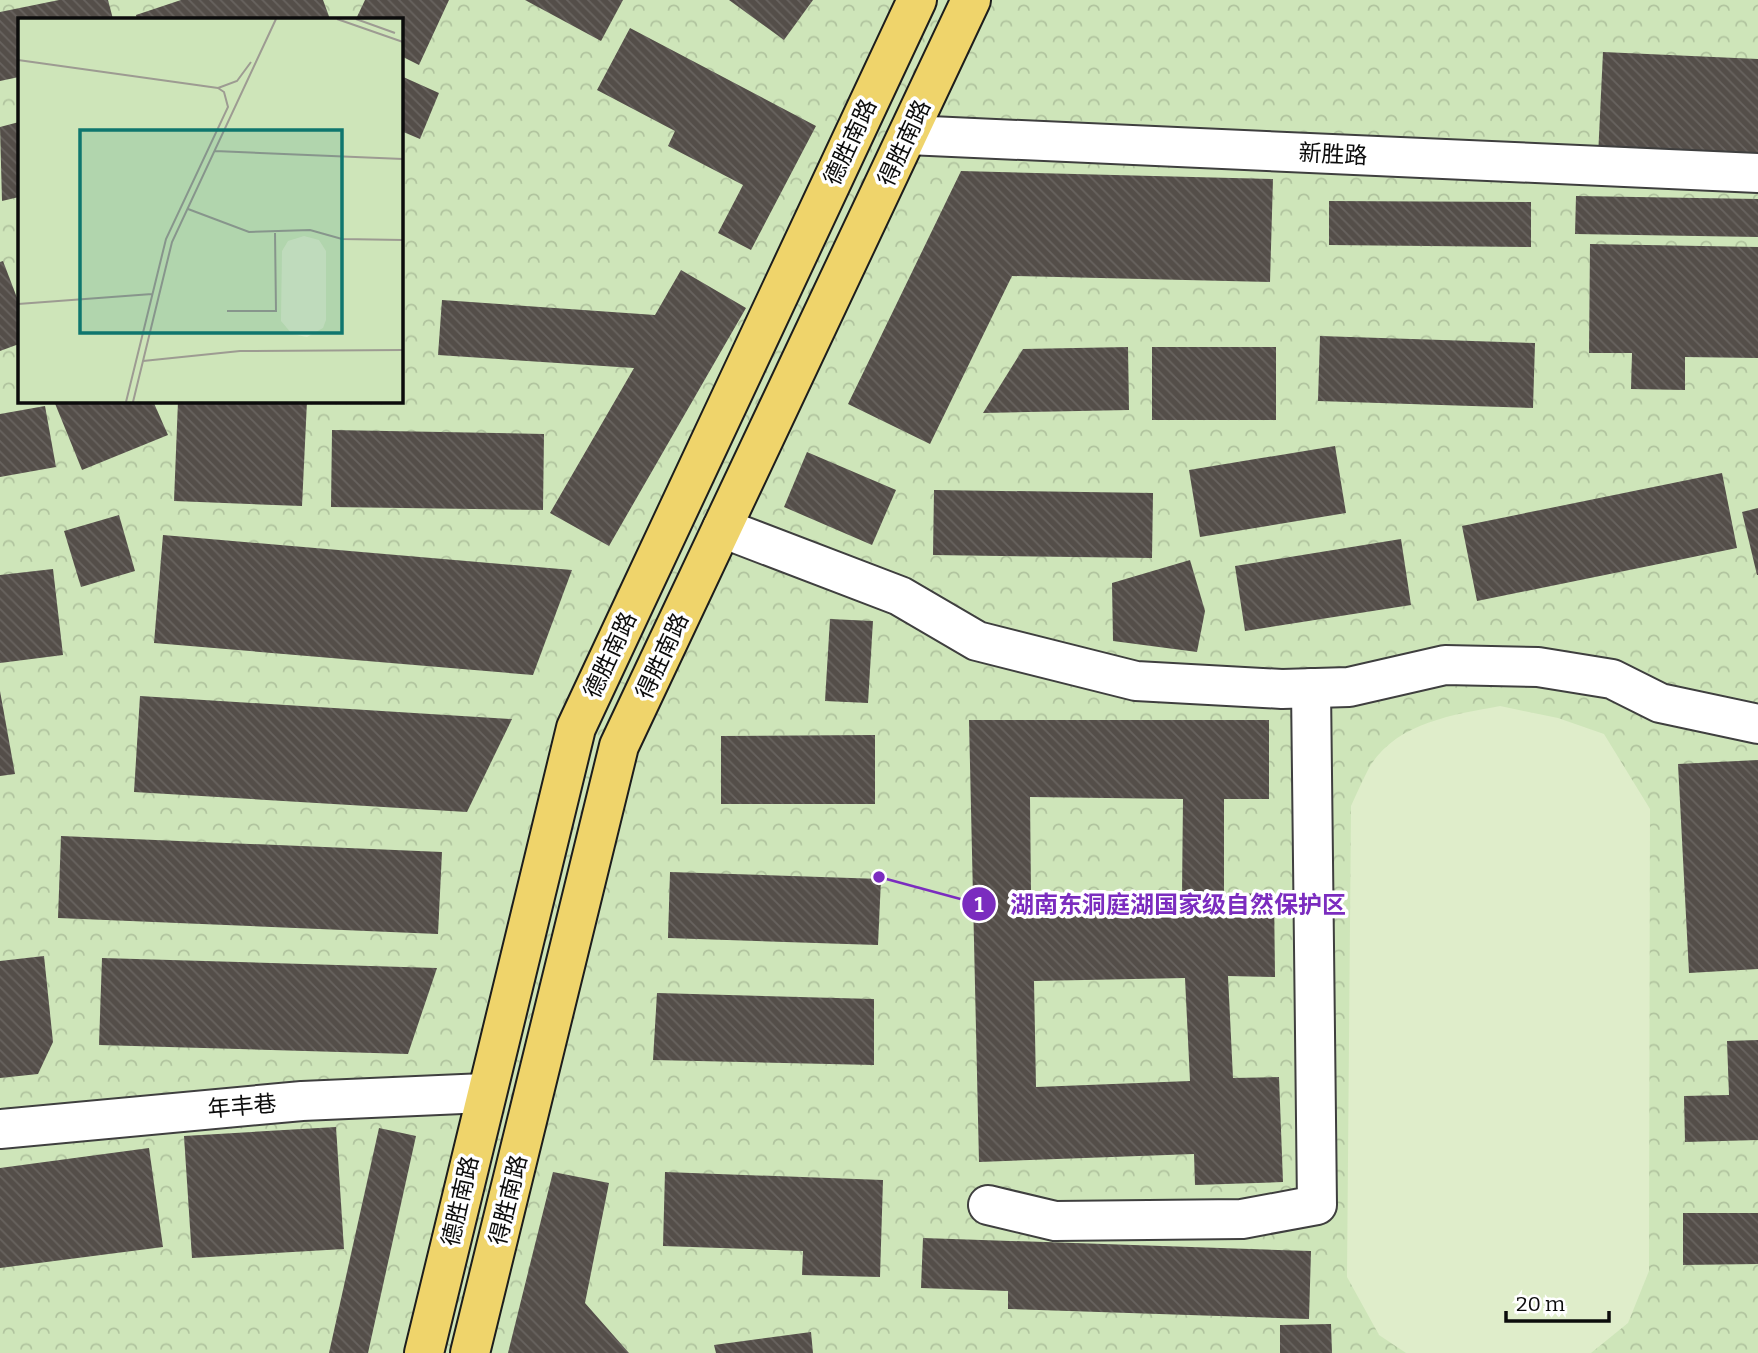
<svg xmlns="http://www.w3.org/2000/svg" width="1758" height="1353" font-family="Bitter,'Noto Sans SC',serif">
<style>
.park{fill:url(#park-crowns);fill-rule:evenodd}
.pitch{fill:#dfedca}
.building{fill:url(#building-back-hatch);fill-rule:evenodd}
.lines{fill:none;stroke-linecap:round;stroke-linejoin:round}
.minor-casing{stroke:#3f3f3f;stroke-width:42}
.primary-casing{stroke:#1d1d1d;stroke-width:42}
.minor{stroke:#fff;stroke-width:38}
.primary{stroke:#efd46b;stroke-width:38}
.labels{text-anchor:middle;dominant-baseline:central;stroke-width:7;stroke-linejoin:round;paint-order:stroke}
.street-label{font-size:23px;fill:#0c0c0c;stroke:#fff}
.inset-road{fill:none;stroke:#9d9b92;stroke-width:2}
.view{fill:#0f766e;fill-opacity:0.15;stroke:#0f766e;stroke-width:3.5}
.inset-edge{fill:none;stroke:#0c0c0c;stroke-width:3.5}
.leader{fill:none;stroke:#7b2cbf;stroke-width:2.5}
.callout-dot{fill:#7b2cbf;stroke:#fff;stroke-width:2.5}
.mark-label{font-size:21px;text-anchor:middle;font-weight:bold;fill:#fff}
.callout-label{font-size:24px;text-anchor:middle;font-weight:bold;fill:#7b2cbf;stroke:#fff;stroke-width:7;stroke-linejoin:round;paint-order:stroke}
</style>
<defs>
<pattern id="park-crowns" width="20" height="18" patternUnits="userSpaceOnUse" patternTransform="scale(1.75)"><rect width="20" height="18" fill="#cee5b9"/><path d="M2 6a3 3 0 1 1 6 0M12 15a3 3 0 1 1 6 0" fill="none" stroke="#b0c39e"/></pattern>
<pattern id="building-back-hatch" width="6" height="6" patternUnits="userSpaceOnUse" patternTransform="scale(1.75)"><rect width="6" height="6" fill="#544e49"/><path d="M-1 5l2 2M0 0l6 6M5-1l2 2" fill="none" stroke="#68635f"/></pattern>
</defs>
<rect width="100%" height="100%" fill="#fefbec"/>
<!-- park -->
<path class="park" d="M0,0h1758v1353h-1758zM19,19h382v382h-382z"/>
<!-- pitch -->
<path class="pitch" d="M1500,706l58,12 46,16 46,75 -1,462 -21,52 -37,30h-185l-27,-18 -32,-58 4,-471c6,-13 12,-27 19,-40 28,-44 83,-51 130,-60z"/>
<!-- building -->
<g class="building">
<path d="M59,0h49l5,19h-94v58l-19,4v-69z"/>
<path d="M181,0h142l7,19h-193l-1,-4z"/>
<path d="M365,0h84l-30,65 -18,-9v-37h-45z"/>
<path d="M525,0h98l-22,41z"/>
<path d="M729,0h84l-29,40z"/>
<path d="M630,28l186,98 -65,124 -33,-17 25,-48 -75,-39 7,-15 -78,-41z"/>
<path d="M1603,52l155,7v104l-160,-6z"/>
<path d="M401,76l38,17 -19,46 -19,-8z"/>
<path d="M19,122v75l-17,4 -2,-74z"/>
<path d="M961,171l312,8 -3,103 -258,-6 -82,168 -82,-40z"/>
<path d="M1576,196l182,3v38l-183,-3z"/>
<path d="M1329,201l202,1v45l-202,-2z"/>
<path d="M1590,244l168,3v111l-73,-1v33l-54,-1 1,-36h-43z"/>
<path d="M3,261l16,42v41l-19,7v-89z"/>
<path d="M681,270l65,38 -137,238 -59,-33 84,-145 -196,-13 4,-55 213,15z"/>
<path d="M1320,336l215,7 -2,65 -215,-7z"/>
<path d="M1128,347l1,63 -146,3 40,-64z"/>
<rect x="1152" y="347" width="124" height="73"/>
<path d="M54,401h99l15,34 -86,35z"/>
<path d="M178,401h129l-5,105 -128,-5z"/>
<path d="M45,406l11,61 -56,10v-63z"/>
<path d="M332,430l212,4 -1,76 -212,-3z"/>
<path d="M1335,446l11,67 -146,24 -11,-67z"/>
<path d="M807,452l89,38 -24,55 -88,-38z"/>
<path d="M1722,473l15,75 -260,53 -15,-75z"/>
<path d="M934,490l219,3 -1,65 -219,-3z"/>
<path d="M1758,508v67h-1l-15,-63z"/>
<path d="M119,515l16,56 -54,16 -17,-56z"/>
<path d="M163,535l409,35 -39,105 -379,-32z"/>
<path d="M1401,539l10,66 -166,26 -10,-65z"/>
<path d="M1190,560l15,51 -8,41 -84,-11 -1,-58z"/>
<path d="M53,569l10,86 -63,8v-88z"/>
<path d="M830,619l43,2 -5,82 -43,-2z"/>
<path d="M0,691l15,83 -15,2z"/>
<path d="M140,696l372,23 -45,93 -333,-20z"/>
<path d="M969,720h300v79h-45v95l50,-1 1,84 -47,-1 5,102 46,-1 4,105 -88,3 -1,-31 -215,8zM1030,797l153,2 -1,95 -151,1zM1185,978l5,103 -154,6 -2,-106z"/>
<path d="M875,735v69h-154v-68z"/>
<path d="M1758,760v209l-69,4 -11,-209z"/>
<path d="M61,836l381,16 -4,82 -380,-16z"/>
<path d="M670,872l211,7 -3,66 -210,-7z"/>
<path d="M44,956l9,86 -15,32 -38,4v-117z"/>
<path d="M102,958l335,10 -29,86 -309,-9z"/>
<path d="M657,993l217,6v66l-221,-5z"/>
<path d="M1758,1040v100l-73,2 -1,-46 45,-1 -2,-54z"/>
<path d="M336,1127l8,122 -152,9 -8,-122z"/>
<path d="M379,1128l37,8 -48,217h-39z"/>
<path d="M149,1148l14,99 -163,21v-100z"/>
<path d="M553,1172l56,11 -24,120 44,50h-121z"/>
<path d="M665,1172l218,8 -3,97 -78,-2 1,-24 -140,-5z"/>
<path d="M1683,1213h75v51l-75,1z"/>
<path d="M923,1238l388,13 -2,68 -301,-10v-18l-87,-3z"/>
<path d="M1331,1324l1,29h-52v-28z"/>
<path d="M811,1332l2,21h-97l-2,-8z"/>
</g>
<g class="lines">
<defs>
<g id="minor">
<path d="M908,135l850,38"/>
<path d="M722,528l178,68 77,45 159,40 146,8 67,-2 96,-22 93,2 74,12 48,24 98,21"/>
<path d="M0,1129l302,-28 183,-8"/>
<path d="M988,1205l67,16 187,-2 75,-14 -6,-517"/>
</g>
<g id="primary">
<path d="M424,1353l152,-625 341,-728"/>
<path d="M470,1353l149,-607 352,-746"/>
</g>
</defs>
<!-- minor casing -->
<use href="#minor" class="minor-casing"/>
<!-- primary casing -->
<use href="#primary" class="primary-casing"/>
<!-- minor -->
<use href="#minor" class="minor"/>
<!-- primary -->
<use href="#primary" class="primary"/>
</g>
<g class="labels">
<!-- street labels -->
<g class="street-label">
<text transform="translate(850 142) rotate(-65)">德胜南路</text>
<text transform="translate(904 143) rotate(-65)">得胜南路</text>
<text transform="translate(1333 154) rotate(3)">新胜路</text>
<text transform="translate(610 655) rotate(-65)">德胜南路</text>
<text transform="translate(662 656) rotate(-65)">得胜南路</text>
<text transform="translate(242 1106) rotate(-5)">年丰巷</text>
<text transform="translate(508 1200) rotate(-76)">得胜南路</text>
<text transform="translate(460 1201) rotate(-77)">德胜南路</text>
</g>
</g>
<!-- overview -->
<g transform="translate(18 18)">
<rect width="385" height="385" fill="#fefbec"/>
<path d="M0,1h385v383h-385z" fill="#cee5b9"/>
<path d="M286,218l15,4 7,11v69l-3,8 -16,9 -15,-3 -11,-13 1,-70 6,-10z" fill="#dfedca"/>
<path class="inset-road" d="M319,1l66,23M338,1l39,14M0,42l200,28M200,70l19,-7 14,-19M197,133l188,8M170,191l61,23 61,-2 32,9 61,1M0,286l134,-10M209,293h49l-1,-78M125,343l97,-10 163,-1M108,384l40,-163 62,-132 -4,-15 -6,-4M115,384l39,-160 104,-223"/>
<path class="view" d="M62,112h262v203h-262z"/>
<rect width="385" height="385" class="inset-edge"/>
</g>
<!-- callouts -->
<path class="leader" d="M879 877L979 904"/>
<g class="callout-dot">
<circle cx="879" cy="877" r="7"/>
<circle cx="979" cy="904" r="18"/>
</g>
<g class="mark-label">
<text x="979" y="912">1</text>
</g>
<g class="callout-label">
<text x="1178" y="913">湖南东洞庭湖国家级自然保护区</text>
</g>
<!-- scale -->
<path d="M1506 1311v10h103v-10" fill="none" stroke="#0c0c0c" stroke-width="3.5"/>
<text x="1516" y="1311" font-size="21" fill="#0c0c0c" stroke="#ffffff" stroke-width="5" paint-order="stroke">20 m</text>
</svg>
